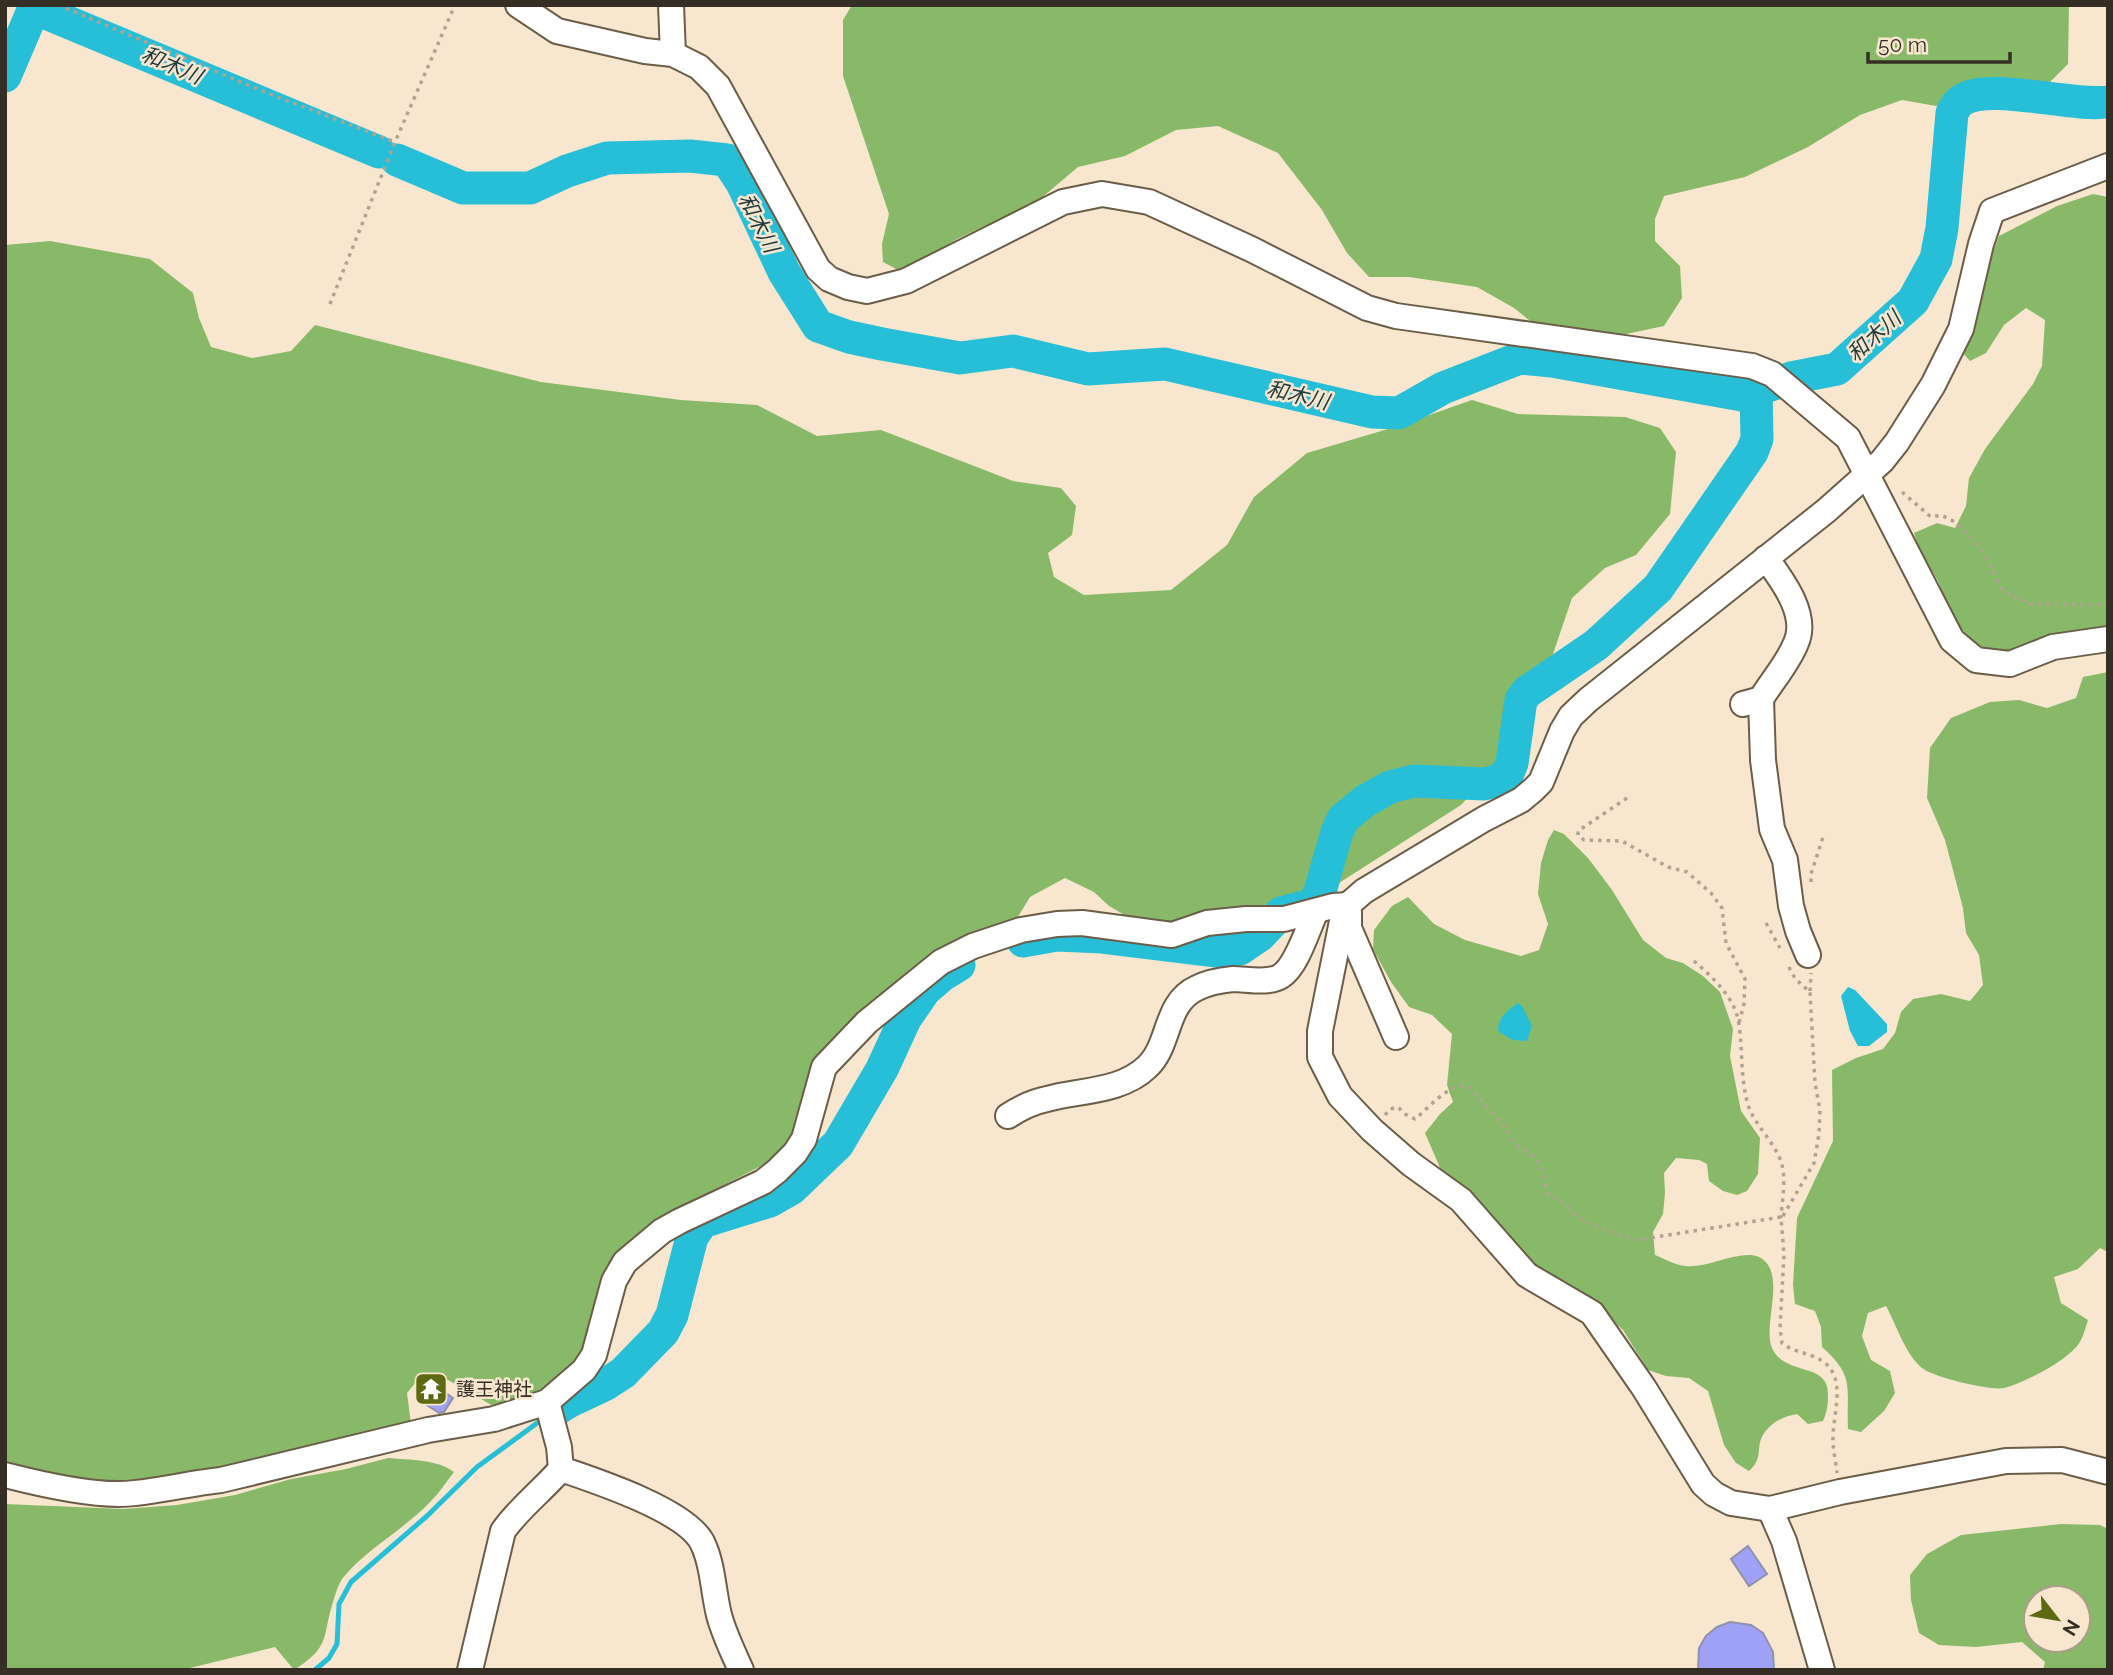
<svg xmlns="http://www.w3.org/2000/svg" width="2113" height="1675" font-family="Raleway,'Noto Sans JP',sans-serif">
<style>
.forest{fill:#88b968;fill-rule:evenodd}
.water{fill:#27bfd7}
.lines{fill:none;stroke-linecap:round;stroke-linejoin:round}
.stream{stroke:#27bfd7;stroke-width:5}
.river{stroke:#27bfd7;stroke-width:33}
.building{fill:#9ea1f6;stroke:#9092ac;stroke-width:2}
.minor-casing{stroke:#6b5d47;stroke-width:28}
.path{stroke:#b0a38f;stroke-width:3.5;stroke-dasharray:3.5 5;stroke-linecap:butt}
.minor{stroke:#fff;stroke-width:24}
.labels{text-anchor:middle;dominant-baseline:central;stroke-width:5;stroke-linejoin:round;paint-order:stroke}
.poi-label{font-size:19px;fill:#342e24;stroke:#f8e7ce;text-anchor:start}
.water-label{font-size:21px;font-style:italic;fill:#233b3f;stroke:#f8e7ce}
</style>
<rect width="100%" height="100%" fill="#f8e7ce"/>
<!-- forest -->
<g class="forest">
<path d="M852,5h1217l-1,59 -25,25 -55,-9 -52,26 -34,-6 -42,15 -52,32 -63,30 -81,19 -9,23v22l25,25 2,32 -18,28 -38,8h-44l-48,-10 -20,-16 -37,-21 -68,-10h-40l-22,-24 -25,-43 -44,-57 -60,-27 -42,4 -51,26 -47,11 -39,33 -82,39 -55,33 -19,-10 -1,-18 7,-30 -46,-138v-56z"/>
<path d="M2093,194l15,3v434l-64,6 -40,19 -28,-12 -21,-22 -17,-41 -19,-32 -5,-16 23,-10 18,5 11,-22 3,-28 16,-29 48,-65 9,-18 3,-46 -19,-12 -22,17 -18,28 -16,8 -7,-8 10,-18 16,-73 10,-26 58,-30z"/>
<path d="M50,241l100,18 43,34 6,25 12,29 41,11 39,-7 24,-26 226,57 140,18 76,5 60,31 64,-6 132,51 48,7 15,18 -4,29 -24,18 6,24 30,18 87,-5 56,-45 27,-48 53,-44 91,-27 74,-26 46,14 107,3 35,11 16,24 -6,62 -34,41 -31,13 -33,30 -21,62 -51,102 -39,43 -122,78 -69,21 -61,10 -42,12 -32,-5 -26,-15 -15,-14 -29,-14 -35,19 -17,28 -137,77 -82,137 -25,23 -96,49 -64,58 -13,30 -9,49 -16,22 -33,26 -38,14 -52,-30 -27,-4 -14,17 4,31 -208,50 -95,12 -103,-21v-1220z"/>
<path d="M2108,672v580l-8,-4 -22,21 -24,8 7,26 27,17c-2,6 -4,14 -7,20 -9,19 -57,43 -77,48 -13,3 -66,-10 -79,-18 -18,-11 -29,-46 -39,-64l-18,7 -6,23 9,24 19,11 5,22 -11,18 -23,21 -13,-3c-2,-41 8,-52 -26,-82l-1,-20 -6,-16 -20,-7 -2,-19 4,-67 36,-77 -1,-71 24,-12 27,-9 12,-16 6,-21 12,-13 28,-5 29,7 13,-16 -4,-30 -13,-22 -3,-25 -18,-68 -18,-42 3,-50 21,-30 39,-16 29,-2 28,8 29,-10 7,-21z"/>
<path d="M1554,830l10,4 24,24 24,32 31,50 23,18 17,5 20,13 17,16 13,37 -3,27 11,55 19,27 -2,36 -11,17 -10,4 -14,-4 -14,-10 -2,-17 -8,-4 -23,-2 -12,15 1,20 -2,21 -10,18 2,23c10,4 20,10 31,11 21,3 54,-17 73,-9 29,14 3,69 13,91 13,29 57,13 56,47 0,10 -1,17 -5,26l-15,3 -11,-10c-12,2 -27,8 -34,21 -8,14 1,23 -14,36l-13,-8 -12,-18 -16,-54 -19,-13 -23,-2 -18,-6 -25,-40 -16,-15 -69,-44 -75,-82 -22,-19 -16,-37 15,-19 13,-12 -6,-17 5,-51 -20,-19 -23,-8 -18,-25 -18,-33 1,-19 18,-24 16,-9 26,27 31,16 56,16 18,-6 9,-26 -10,-30 3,-31 7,-23z"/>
<path d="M388,1458c21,2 49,1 66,14 -7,9 -14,20 -23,29 -27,29 -64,47 -89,78 -4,6 -6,13 -8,20 -13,38 -1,46 -40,71l-19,-23 -93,23h-177v-166l118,5 54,-4 58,-10 56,-16 55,-10z"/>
<path d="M2061,1524l39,1 8,4v141h-65l2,-8 -23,-20 -46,5 -37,-2 -20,-12 -8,-33 -1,-25 17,-21 34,-19zM2078,1598v42h-42v-42z"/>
</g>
<!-- water -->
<g class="water">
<path d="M1848,987l7,3 32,34v8l-18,14h-11l-8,-15 -9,-35z"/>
<path d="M1518,1003l4,3 10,20 -5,15 -14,-1 -14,-8c-4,-12 9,-22 19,-29z"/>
</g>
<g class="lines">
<!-- stream -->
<path class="stream" d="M315,1670l14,-12 8,-14 2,-40 12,-22 76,-66 50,-49 67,-49"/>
<!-- river -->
<g class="river">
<path d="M5,76l29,-68 345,144"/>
<path d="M397,160l66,28h67l37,-17 40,-13 83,-2 37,4 15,23 42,89 34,54 31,11 33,7 78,14 53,-7 75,18 77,-5 207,48 27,1 44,-25 77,-30 32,3 190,34 49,-17 46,-9 76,-68 23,-42 6,-31 10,-115c2,-4 6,-11 10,-13 28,-18 108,7 146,2"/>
<path d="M1023,941l34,-6 45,2 123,15 15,-3 19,-13 22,-23 31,-8 7,-10 18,-63 6,-13 22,-18 25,-14 24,-6 70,3 13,-3 11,-8 4,-10 9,-63 6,-8 69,-47 62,-57 94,-136 5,-13 -1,-48"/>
<path d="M557,1409l13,-8 36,-17 17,-11 40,-41 9,-17 20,-78 10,-15 68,-21 21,-12 47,-45 44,-75 23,-50 20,-29 16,-14 18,-11"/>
</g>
</g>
<!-- building -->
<g class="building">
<path d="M427,1381l26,17 -9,14 -5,1 -23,-15z"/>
<path d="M1748,1546l19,28 -18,12 -18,-27z"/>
<path d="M1730,1622l21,3 12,8 10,19 1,18h-76l1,-22 7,-12 11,-9z"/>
</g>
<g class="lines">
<defs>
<g id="minor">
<path d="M518,5l39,26 88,20 28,3 26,13 19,19 100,183 11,10 19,8 19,4 39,-10 157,-79 39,-8 47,8 104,48 114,58 29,8 356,50 20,8 76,64 104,202 24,20 34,4 43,-17 55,-8"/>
<path d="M671,5l2,49"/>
<path d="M2108,166l-116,45 -11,33 -20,85 -28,56 -36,57 -15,19 -55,49 -239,190 -17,16 -9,15 -21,51 -8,8 -12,10 -37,19 -120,72 -16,14 -6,16 -22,110v26l20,39 32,34 39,34 50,36 66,75 65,38 52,75 59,96 11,10 17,9 39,6 70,-17 166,-31 56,-1 46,12"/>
<path d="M1761,699l2,61 9,69 13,31 6,46 7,25 10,24"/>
<path d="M1743,704l18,-5c11,-18 27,-36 35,-56 13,-29 -15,-64 -30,-85"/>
<path d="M1349,913v15l47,109"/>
<path d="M1008,1116c12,-8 24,-14 39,-17 33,-9 74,-7 100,-32 24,-22 17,-64 50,-79 10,-5 25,-8 36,-9 14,0 36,5 48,-3 16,-10 27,-48 35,-65"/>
<path d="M547,1402l12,45 2,22c35,12 124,41 141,73 11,22 11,49 17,73 5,19 14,37 22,55"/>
<path d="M5,1475c35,9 95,23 130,18 29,-3 57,-10 86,-13l207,-50 66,-11 53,-17 37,-32 10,-15 20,-74 11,-19 37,-31 18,-10 83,-39 14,-11 18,-18 9,-14 20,-72 43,-45 74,-60 32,-16 48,-16 36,-6 25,-1 90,12 35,-12 39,-4h38l49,-13 15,-1"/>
<path d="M1770,1509l14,32 38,129"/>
<path d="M470,1670l33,-139c16,-23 39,-40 58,-62"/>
</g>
</defs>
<!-- minor casing -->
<use href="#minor" class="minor-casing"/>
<!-- path -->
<g class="path">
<path d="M58,5l214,90 123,47"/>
<path d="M330,304l65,-162 60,-137"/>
<path d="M1902,492l29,25 10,-2 14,7 27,27 20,41 28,14 78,1"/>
<path d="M1627,798l-49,33v4l6,5 38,1 46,26 19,5 24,21 11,15 4,35 19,36 -1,25 -5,19"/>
<path d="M1811,882v-8l12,-37"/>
<path d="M1766,923l14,25"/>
<path d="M1694,961c19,17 42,37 45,64 4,28 1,51 9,80 7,21 28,38 34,60 4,15 0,37 -1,53"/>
<path d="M1789,967c4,11 12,17 21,25l1,-19"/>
<path d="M1385,1115l5,-6 8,-2 7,7 10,5c14,-11 33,-36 53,-33l37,41 10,18 19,11 10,17 3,20 18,11 11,12 14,8 47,16 144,-23 3,38 -4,73 2,15c16,12 27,8 43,20 22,18 7,53 8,78 0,10 3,21 4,32"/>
<path d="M1783,1216l31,-53 5,-29 1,-24 -5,-27 -5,-91"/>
</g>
<!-- minor -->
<use href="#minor" class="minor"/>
</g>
<!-- icons -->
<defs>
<symbol id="temple-square" viewBox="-11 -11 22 22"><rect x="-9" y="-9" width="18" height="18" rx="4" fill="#5e6a11" stroke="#f8e7ce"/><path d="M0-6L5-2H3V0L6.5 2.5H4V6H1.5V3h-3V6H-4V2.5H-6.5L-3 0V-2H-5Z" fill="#fff"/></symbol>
</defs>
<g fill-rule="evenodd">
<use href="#temple-square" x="412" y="1370" width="38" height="38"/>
</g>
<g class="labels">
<!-- poi labels -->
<g class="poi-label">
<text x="456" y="1389">護王神社</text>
</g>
<!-- water labels -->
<g class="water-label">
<text transform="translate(172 65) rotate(23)">和木川</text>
<text transform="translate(759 223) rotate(63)">和木川</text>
<text transform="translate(1874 336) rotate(-42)">和木川</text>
<text transform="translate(1298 395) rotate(13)">和木川</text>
</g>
</g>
<!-- border -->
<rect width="2113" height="1675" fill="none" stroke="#342e24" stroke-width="14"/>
<!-- north arrow -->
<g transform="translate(2057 1619) rotate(121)"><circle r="33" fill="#f8e7ce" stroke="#aa9d8a" stroke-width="2"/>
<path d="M0-5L12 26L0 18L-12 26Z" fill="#5e6a11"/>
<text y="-10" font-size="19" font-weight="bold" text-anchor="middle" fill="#342e24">N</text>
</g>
<!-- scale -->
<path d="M1868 52v10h142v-10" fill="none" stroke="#342e24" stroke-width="3.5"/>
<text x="1878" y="52" font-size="21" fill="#342e24" stroke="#f8e7ce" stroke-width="5" paint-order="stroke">50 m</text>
</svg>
